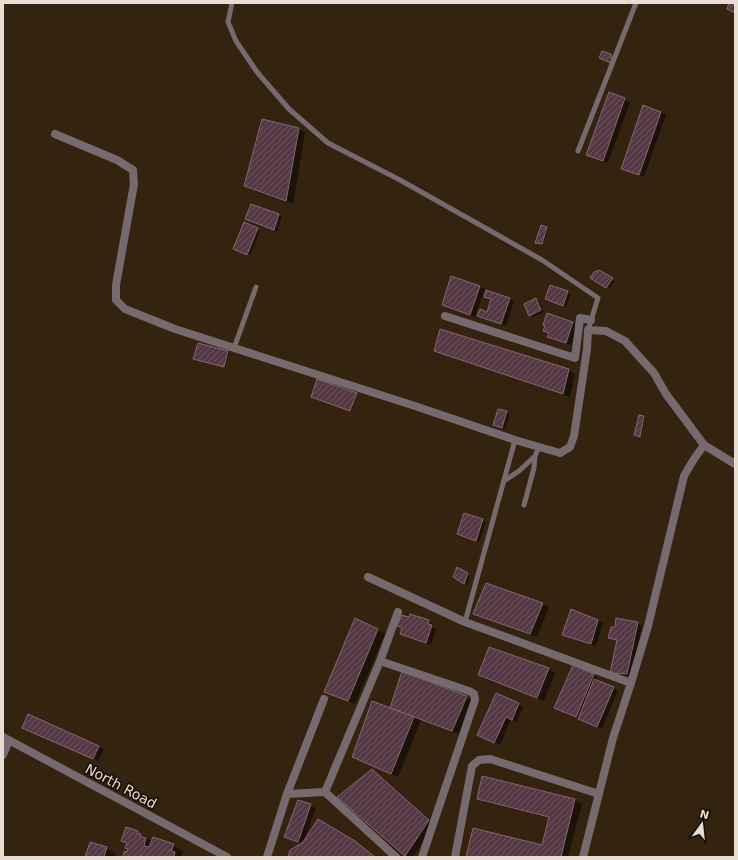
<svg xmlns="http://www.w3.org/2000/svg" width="738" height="860" font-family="'DejaVu Sans',sans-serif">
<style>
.shadow{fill:#0007}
.building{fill:url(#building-hatch);stroke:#846772}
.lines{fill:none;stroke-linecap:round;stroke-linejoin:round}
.lane{stroke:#776a6f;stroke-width:5}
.street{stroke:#776a6f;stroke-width:8}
.labels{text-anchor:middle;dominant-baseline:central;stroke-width:3;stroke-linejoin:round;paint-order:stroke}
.street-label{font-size:14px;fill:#e8ddd1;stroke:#150e06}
</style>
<defs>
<pattern id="building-hatch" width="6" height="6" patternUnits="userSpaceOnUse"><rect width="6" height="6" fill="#543944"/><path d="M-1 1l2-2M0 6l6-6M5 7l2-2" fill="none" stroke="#6d555e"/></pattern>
</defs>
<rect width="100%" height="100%" fill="#33230f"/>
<!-- shadow -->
<g class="shadow">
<path d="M610,94l20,8 -22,61 -16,-6z"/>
<path d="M661,112l5,3 -22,62 -17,-6z"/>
<path d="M299,129l6,3 -12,72 -41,-14 -7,-4z"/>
<path d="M251,205l31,12 -5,14 -28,-11z"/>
<path d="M546,228h2l-5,16 -5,-1z"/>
<path d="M257,229l3,2 -10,24 -13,-5z"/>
<path d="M599,271l16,10 -5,7 -18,-10z"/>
<path d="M550,286l21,8 -5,13 -20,-8z"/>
<path d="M480,287l5,2 -10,28 -32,-12z"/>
<path d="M485,296l25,3 4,2 -8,25 -27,-10 8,-3 5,-13z"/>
<path d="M536,300l3,1 5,11 -11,5 -3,-2z"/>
<path d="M572,323l5,3 -6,19 -18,-6 -4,-3 1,-3 -5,-3z"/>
<path d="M198,344l31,9 -4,14 -29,-8z"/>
<path d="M435,350l133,20 7,4 -5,23 -128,-43z"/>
<path d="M356,394l1,1 -5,16 -39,-14z"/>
<path d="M498,410l12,4 -5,15 -8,-3z"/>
<path d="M644,417l1,1 -4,19 -5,-2z"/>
<path d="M465,514l21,8 -7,20 -21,-8z"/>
<path d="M457,569l13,7 -3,9 -13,-8z"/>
<path d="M486,584l57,20 6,3 -12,30 -57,-20 -6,-4z"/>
<path d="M355,619l30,15 -30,70 -23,-9 -6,-4z"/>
<path d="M428,621l5,3 -1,3 4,2 -5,16 -30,-11 2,-5z"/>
<path d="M598,621l5,2 -7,23 -28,-9 -5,-3z"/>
<path d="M638,623l4,3 -11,50 -15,-1 2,-34 -8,-3z"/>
<path d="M548,669l7,4 -11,28 -59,-22 -6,-4z"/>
<path d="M403,672l64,25 6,4 -14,33 -38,-14 -23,57 -45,-21 38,-47z"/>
<path d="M593,675l5,3 -1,3 21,9 -16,39 -41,-19z"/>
<path d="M518,704l5,3 -6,15 -6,-3 -11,26 -17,-7z"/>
<path d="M28,730l71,17 5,2 -6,12z"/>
<path d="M372,770l7,4 56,50 -22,33h-5l-3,-2z"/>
<path d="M478,798l97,2 7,4 -14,53h-101l76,-11 7,-28 -66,-16z"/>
<path d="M298,801l18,7 -12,33 58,6 13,10h-85l12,-13 -16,-7z"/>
<path d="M137,832l15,9 21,4 10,6 -2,6h-57l4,-4 1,-4 -2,-5 -5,-3z"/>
<path d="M106,848l10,6 -1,3h-29z"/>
</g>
<!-- building -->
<g class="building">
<path d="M729,3l6,1v9l-8,-4z"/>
<path d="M602,51l9,3 2,10 -14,-6z"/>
<path d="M609,92l16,6 -22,63 -17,-6z"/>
<path d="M643,105l18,7 -22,63 -18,-6z"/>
<path d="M262,119l37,9 -13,73 -42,-15z"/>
<path d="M251,204l28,10 -5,16 -29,-11z"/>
<path d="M244,222l14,6 -11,27 -14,-6z"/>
<path d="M541,225l6,2 -5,17 -7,-1z"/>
<path d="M599,270l14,8 -7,10 -16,-10 4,-6z"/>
<path d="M451,276l29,10 -10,29 -28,-10z"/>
<path d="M550,285l18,6 -5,15 -18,-7z"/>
<path d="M486,290l24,8 -9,26 -24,-8 3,-7 7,3 4,-13 -7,-2z"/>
<path d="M536,298l5,12 -12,6 -5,-12z"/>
<path d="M547,313l26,9 -7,21 -19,-6 2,-4 -6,-2 2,-5 -2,-1z"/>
<path d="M440,329l129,40 -6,25 -129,-43z"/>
<path d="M198,343l30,8 -4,16 -31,-8z"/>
<path d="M317,379l40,14 -7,18 -39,-14z"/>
<path d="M498,409l9,2 -5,17 -9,-3z"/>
<path d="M639,415l5,1 -4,21 -6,-2z"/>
<path d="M464,513l19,6 -7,22 -19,-7z"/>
<path d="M457,567l11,6 -4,11 -11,-7z"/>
<path d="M486,583l57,20 -13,31 -57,-20z"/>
<path d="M571,609l27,11 -7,24 -29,-9z"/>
<path d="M410,614l19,6 -1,4 4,1 -6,18 -26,-9 2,-6 -5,-2 4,-11 8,2z"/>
<path d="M355,618l23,11 -30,72 -24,-9z"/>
<path d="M616,618l22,4 -11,52 -17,-1 7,-33 -9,-2 3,-11h4z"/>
<path d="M489,647l60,21 -12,30 -59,-23z"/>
<path d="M573,665l21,9 -18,43 -22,-9z"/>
<path d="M402,671l65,25 -15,35 -62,-23z"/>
<path d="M594,679l20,8 -17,40 -19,-8z"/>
<path d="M496,693l23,10 -7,17 -6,-3 -12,26 -17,-8z"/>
<path d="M372,701l42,16 -23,57 -39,-17z"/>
<path d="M28,714l71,32 -6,13 -71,-31z"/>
<path d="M372,769l57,51 -24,36 -68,-59z"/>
<path d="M482,776l93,23 -14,58h-95l7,-29 69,17 7,-28 -72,-18z"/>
<path d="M298,800l13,4 -13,38 -14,-5z"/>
<path d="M318,819l37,22 20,16h-87l2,-7 13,-8z"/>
<path d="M126,827l12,4 -1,2 4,1 -1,2 6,2 -2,8 5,1 4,-10 21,7 -3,7 4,1 -1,5h-30l-4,-2 -1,2h-19h2l3,-6 2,1 1,-3 -3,-1 2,-5 -6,-2z"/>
<path d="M90,842l17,5 -3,10h-19z"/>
</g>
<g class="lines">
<!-- lane -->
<g class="lane">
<path d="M232,3l-4,19 8,19 21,31 32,37 39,34 72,37 142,80 56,38 -10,32"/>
<path d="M578,151l58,-148"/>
<path d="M234,348l22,-61"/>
<path d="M504,481l15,-10 16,-15"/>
<path d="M524,505l10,-37 1,-12 4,-9"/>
<path d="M465,622l50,-182"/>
</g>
<!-- street -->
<g class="street">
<path d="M55,134l62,26 16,10 1,14 -18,101v15l9,9 50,20 240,77 100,34 45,13 10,-6 4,-11 13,-87 1,-19 18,1 19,10 29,32 12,21 38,51 31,19"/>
<path d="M445,316l130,42 5,-40 11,2"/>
<path d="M368,577l97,45 166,61"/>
<path d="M398,612l-18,49 89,30 5,3 1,6 -53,157"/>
<path d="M3,737l224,120"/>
<path d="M3,755l6,-14"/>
<path d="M325,792l71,65"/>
<path d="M287,794l37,-95"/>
<path d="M267,857l20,-63 38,-2 55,-131"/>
<path d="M455,857l17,-91 7,-6 11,-1 109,35"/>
<path d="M583,857l30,-119 18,-55 17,-57 36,-150 10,-17 10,-14"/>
</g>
</g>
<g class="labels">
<!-- street labels -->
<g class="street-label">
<text transform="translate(121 786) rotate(28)">North Road</text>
</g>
</g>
<!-- border -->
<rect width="738" height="860" fill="none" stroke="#e8ddd1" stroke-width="8"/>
<!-- north arrow -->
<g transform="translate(702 824) rotate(15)" stroke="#150e06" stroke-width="3" paint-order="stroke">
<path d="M0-3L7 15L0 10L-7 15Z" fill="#e8ddd1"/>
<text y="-6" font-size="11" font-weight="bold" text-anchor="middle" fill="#e8ddd1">N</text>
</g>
</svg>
